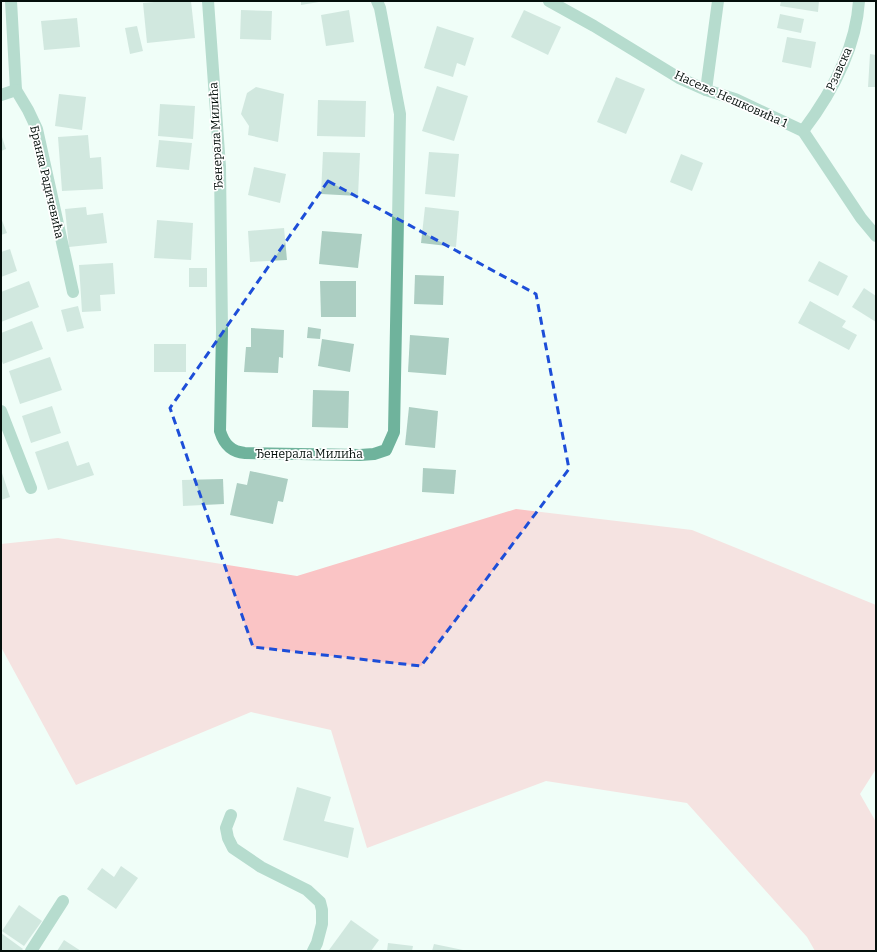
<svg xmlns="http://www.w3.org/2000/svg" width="877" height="952" font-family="Bitter,serif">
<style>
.green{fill:#fac4c5}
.building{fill:#accec2}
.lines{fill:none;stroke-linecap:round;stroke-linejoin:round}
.minor{stroke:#6fb39c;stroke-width:12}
.marked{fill:none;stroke:#1d4ed8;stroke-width:3;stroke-dasharray:8 5;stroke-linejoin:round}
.labels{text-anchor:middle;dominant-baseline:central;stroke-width:3.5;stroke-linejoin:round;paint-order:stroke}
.street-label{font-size:12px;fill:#040f0b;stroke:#fff}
</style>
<rect width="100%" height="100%" fill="#f0fef8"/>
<!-- green -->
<path class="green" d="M516,509l176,21 184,75v164l-16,25 16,28v129h-61l-8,-14 -120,-134 -141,-22 -179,67 -36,-118 -80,-18 -175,73 -75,-138v-103l57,-6 239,38z"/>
<!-- building -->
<g class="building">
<path d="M165,1h26l4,37 -48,5 -4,-40z"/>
<path d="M301,1h18v1l-18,3z"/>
<path d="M781,1h38l-1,11 -38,-6z"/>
<path d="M241,10l31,1 -1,29 -31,-1z"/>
<path d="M349,10l5,32 -28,4 -5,-31z"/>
<path d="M524,10l37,17 -13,28 -37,-18z"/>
<path d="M780,14l24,5 -3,14 -24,-5z"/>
<path d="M77,18l3,29 -36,3 -3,-29z"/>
<path d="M137,26l6,25 -13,3 -5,-26z"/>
<path d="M437,26l37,12 -9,28 -8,-3 -4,14 -29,-9z"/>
<path d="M787,37l29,5 -5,26 -29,-6z"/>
<path d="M870,54l6,1v32h-8z"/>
<path d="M616,77l29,12 -19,45 -29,-12z"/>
<path d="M437,86l31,10 -14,45 -32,-10z"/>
<path d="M256,87l28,7 -6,48 -30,-7 1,-9 -8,-12 6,-21z"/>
<path d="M59,94l27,3 -4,33 -27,-4z"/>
<path d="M318,100l48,1 -1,36 -48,-1z"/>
<path d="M160,104l35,2 -2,33 -35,-3z"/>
<path d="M1,134l5,15 -5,2z"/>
<path d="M88,135l2,23 11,-1 2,32 -41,2 -4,-54z"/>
<path d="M159,140l33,3 -3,27 -33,-3z"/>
<path d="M323,152l37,1 -2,43 -37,-2z"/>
<path d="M429,152l30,2 -4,43 -30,-3z"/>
<path d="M681,154l22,9 -11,28 -22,-9z"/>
<path d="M254,167l32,7 -6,29 -32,-8z"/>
<path d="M86,207l1,8 16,-2 4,30 -38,4 -4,-38z"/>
<path d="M425,207l34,4 -3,36 -35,-4z"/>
<path d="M1,218l6,15 -6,2z"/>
<path d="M157,220l36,3 -2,37 -37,-2z"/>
<path d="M284,228l3,32 -37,2 -2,-31z"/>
<path d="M322,231l40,3 -4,34 -39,-4z"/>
<path d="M10,249l7,22 -16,6v-25z"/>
<path d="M819,261l29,15 -10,20 -30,-15z"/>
<path d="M113,263l2,31 -15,1 1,16 -19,1 -3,-47z"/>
<rect x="189" y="268" width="18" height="19"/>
<path d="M415,275l29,1 -1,29 -29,-1z"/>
<path d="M29,281l10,26 -38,15v-30z"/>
<path d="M320,281h36v36h-35z"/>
<path d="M864,288l12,8v26l-24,-15z"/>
<path d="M810,301l36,20 -4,6 15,8 -8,15 -51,-27z"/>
<path d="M78,306l6,22 -17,4 -6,-22z"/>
<path d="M32,321l11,28 -40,15 -2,-5v-26z"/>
<path d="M308,327l13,2 -1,10 -13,-1z"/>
<path d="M251,328l33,2 -1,28 -4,-1 -1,16 -34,-1 2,-25h5z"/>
<path d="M410,335l39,3 -3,37 -38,-3z"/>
<path d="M322,339l32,5 -4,28 -32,-6z"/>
<rect x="154" y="344" width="32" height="28"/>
<path d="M50,357l12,33 -42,14 -11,-33z"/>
<path d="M313,390l36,1 -1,37 -36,-1z"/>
<path d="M52,406l9,27 -30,10 -9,-27z"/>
<path d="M409,407l29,4 -3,37 -30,-3z"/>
<path d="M68,441l9,25 12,-4 5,13 -46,15 -13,-38z"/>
<path d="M423,468l33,2 -2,24 -32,-2z"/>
<path d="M1,470l9,27 -9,3z"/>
<path d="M250,471l38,8 -5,23 -5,-1 -5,23 -43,-9 7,-32 10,2z"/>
<path d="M223,479l1,25 -41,2 -1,-26z"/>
<path d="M297,787l34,10 -7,24 30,7 -6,30 -65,-18z"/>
<path d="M121,866l17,12 -22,31 -29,-20 15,-21 12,9z"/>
<path d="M19,905l23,16 -18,25 -22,-15z"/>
<path d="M351,920l28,20 -8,11 -42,-1z"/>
<path d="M1,933l22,16 -2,2h-20z"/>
<path d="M64,940l17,11h-24z"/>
<path d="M388,943l25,3 -1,5h-25z"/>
<path d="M434,944l29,6 -1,1h-30z"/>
</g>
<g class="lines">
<!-- minor -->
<g class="minor">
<path d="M11,1l5,89"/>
<path d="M208,1l12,166 2,163 -2,101c4,13 11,21 25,22l115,2 14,-1 12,-4 8,-18 6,-318 -20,-106 -3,-7"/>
<path d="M549,1l45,25 85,52 27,12 29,9 68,32 58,87 15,18"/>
<path d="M706,90l12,-89"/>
<path d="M1,95l15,-5 12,20 9,19 36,163"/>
<path d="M803,131c28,-37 53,-83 56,-130"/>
<path d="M1,411l30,77"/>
<path d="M231,815l-5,13 2,10 5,10 28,19 46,23 13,12 2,8v14l-5,19 -4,8"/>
<path d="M31,951l32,-50"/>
</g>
</g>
<!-- marked area -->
<path d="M0 0H877V952H0ZM328,181l208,113 33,175 -148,197 -168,-19 -83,-239z" fill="#f0fef8" fill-opacity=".55" fill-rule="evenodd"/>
<path class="marked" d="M328,181l208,113 33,175 -148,197 -168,-19 -83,-239z"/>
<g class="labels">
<!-- street labels -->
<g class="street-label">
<text transform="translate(839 69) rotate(-66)">Рзавска</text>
<text transform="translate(731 99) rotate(24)">Насеље Нешковића 1</text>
<text transform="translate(216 136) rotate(-93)">Ђенерала Милића</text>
<text transform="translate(47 182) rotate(77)">Бранка Радичевића</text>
<text x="309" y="454">Ђенерала Милића</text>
</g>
</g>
<!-- border -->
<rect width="877" height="952" fill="none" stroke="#040f0b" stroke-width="4"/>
</svg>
